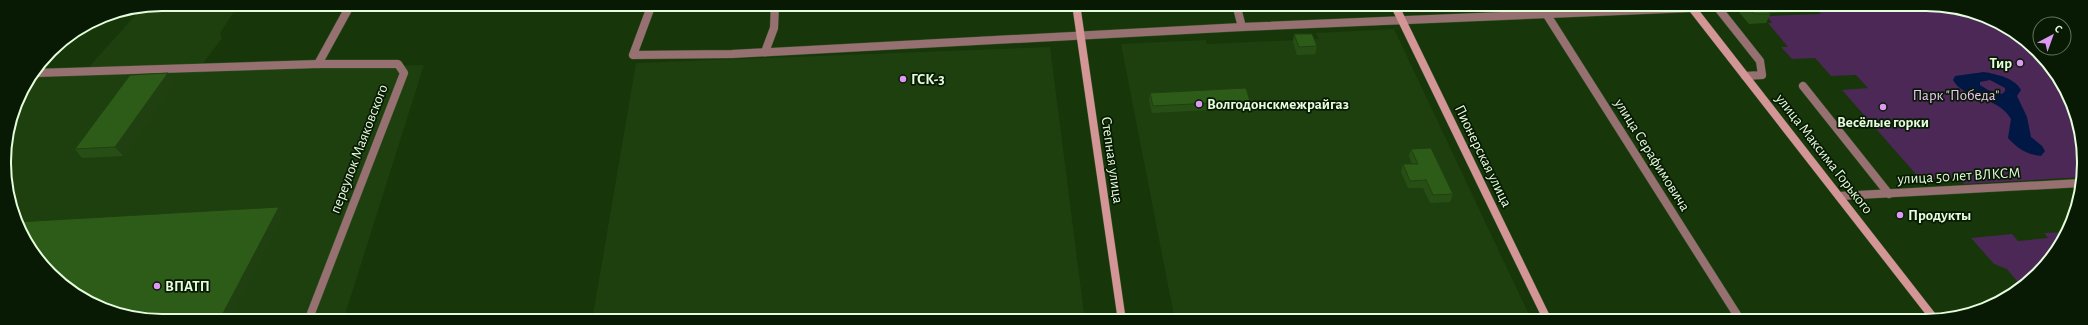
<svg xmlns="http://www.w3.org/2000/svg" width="2088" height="325" font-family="'Alegreya Sans',sans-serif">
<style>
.built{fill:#1e400e}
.green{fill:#4b2856}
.water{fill:#001843;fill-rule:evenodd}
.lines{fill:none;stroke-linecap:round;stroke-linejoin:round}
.street-casing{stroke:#345227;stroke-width:9}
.secondary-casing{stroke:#345227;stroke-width:9}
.street{stroke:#977071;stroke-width:8}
.secondary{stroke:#d49597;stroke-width:8}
.wall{fill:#274f15}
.shaded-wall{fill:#204011}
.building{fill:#2d5c18;stroke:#204011}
.poi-dot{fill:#dd99f3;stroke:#091a04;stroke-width:1.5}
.labels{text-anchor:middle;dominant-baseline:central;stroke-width:3.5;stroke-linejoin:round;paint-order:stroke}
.poi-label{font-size:15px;font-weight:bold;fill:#e5fddd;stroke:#091a04;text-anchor:start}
.park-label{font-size:15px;fill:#edc5fb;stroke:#091a04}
.street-label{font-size:15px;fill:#e5fddd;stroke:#091a04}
.rim{fill:none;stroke:#e5fddd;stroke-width:2}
</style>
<rect width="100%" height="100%" fill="#173609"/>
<!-- built -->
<g class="built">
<path d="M163,4h76l-19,29 2,5 -21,28 -114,3 55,-61z"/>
<path d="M1394,29l138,292h-357l-54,-277 85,-4 1,4 112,-5 -3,-6z"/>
<path d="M1050,47l35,274h-493l44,-258z"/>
<path d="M424,65l-81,256h-191l-59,-16 -50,-38 -31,-53 -8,-62 12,-50 17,-25z"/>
</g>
<!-- green -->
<g class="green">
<path d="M1812,4h124l60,16 49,38 31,54 8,61 -1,4 -119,7 -6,-6 -37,2 -79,-90 26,-2 -12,-13 -25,1 -16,-18 -23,1 -11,-12h7l-20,-24h4l-5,-7 54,-2z"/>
<path d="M2068,232l-31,43 -16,11 -14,-17 -13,-5 -23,-26 41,-4 6,7 30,-3 -4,-5z"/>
</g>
<!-- water -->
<path class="water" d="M1984,72c12,2 31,6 37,18l-4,6 10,21 4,20 11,9 3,5 -4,5c-15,-2 -23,-7 -33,-18l3,-19c-14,-24 -46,-18 -58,-39l2,-4zM1990,80l15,8v3l-3,3 -14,-4 -8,-5v-3z"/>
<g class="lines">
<defs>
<g id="street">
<path d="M652,4l-19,51 99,-1 510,-27 450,-19"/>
<path d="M1236,4l6,23"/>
<path d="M1540,4l201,317"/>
<path d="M1718,8l42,53 2,14 -17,1"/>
<path d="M765,52l9,-24 1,-24"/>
<path d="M318,64l33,-60"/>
<path d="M36,73l282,-9h80l6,9 -96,248"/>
<path d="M1803,86l86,108"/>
<path d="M1839,196l242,-13"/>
</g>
<g id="secondary">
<path d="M1076,4l46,317"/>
<path d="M1394,4l154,317"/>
<path d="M1689,4l247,317"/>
</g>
</defs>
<!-- street casing -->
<use href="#street" class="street-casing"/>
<!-- secondary casing -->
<use href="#secondary" class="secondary-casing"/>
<!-- street -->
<use href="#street" class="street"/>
<!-- secondary -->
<use href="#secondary" class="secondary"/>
</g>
<!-- wall -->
<g class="wall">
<path d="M1732,4h76l-4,8 -33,1 -5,10 -17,1z"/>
<path d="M1878,4h20l-19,1z"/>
<path d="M1294,34l23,12 -2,8 -18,1 -4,-13z"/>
<path d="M174,82l-51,74 -41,2 -7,-9z"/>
<path d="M1150,93l100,8 -1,7 -97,5 -3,-13z"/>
<path d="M1411,149l42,45 -3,8 -20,1 -7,-15h-15l-7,-16 2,-8h9l-3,-8z"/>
</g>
<!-- shaded-wall -->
<g class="shaded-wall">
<path d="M168,73l6,9 -51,74 -8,-9z"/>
<path d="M279,207l5,7 -56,107h-9z"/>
</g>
<!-- building -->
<g class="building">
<path d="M1745,4h24l-6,1 8,9h-17z"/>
<path d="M1294,34h18l5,12 -18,1z"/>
<path d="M168,73l-53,74 -40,2 55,-74z"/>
<path d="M1246,88l4,13 -97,5 -3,-13z"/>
<path d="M1431,148l22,46 -20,1 -7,-15 -16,1 -7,-17h15l-7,-15z"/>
<path d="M279,207l-60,114h-67l-59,-16 -50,-38 -26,-45z"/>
</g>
<!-- markers -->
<g class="poi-dot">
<circle cx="2020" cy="63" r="4"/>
<circle cx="903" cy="79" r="4"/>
<circle cx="1199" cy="104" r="4"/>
<circle cx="1883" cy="107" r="4"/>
<circle cx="1900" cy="215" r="4"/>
<circle cx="157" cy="286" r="4"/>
</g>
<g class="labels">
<!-- poi labels -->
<g class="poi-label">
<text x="2012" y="63" text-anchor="end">Тир</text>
<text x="911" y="79">ГСК-3</text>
<text x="1207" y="104">Волгодонскмежрайгаз</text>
<text x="1883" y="122" text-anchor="middle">Весёлые горки</text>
<text x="1908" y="215">Продукты</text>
<text x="165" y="286">ВПАТП</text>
</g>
<!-- park labels -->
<g class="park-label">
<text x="1956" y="95">Парк "Победа"</text>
</g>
<!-- street labels -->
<g class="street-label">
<text transform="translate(359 149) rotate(-69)">переулок Маяковского</text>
<text transform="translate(1824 154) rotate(52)">улица Максима Горького</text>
<text transform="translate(1652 155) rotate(58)">улица Серафимовича</text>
<text transform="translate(1483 156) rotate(64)">Пионерская улица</text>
<text transform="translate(1112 160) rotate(82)">Степная улица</text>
<text transform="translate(1959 176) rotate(-3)">улица 50 лет ВЛКСМ</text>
</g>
</g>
<!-- crop -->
<path d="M0 0H2088V325H0ZM162 11H1926A151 151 0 0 1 2077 162V163A151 151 0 0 1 1926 314H162A151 151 0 0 1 11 163V162A151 151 0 0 1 162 11Z" fill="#091a04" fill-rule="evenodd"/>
<path class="rim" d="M162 11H1926A151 151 0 0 1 2077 162V163A151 151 0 0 1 1926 314H162A151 151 0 0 1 11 163V162A151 151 0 0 1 162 11Z"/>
<!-- north arrow -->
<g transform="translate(2052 36) rotate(41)"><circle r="19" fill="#091a04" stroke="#61755b"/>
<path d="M0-3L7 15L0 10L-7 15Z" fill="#dd99f3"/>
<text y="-6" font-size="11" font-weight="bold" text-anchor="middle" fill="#e5fddd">С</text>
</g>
</svg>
